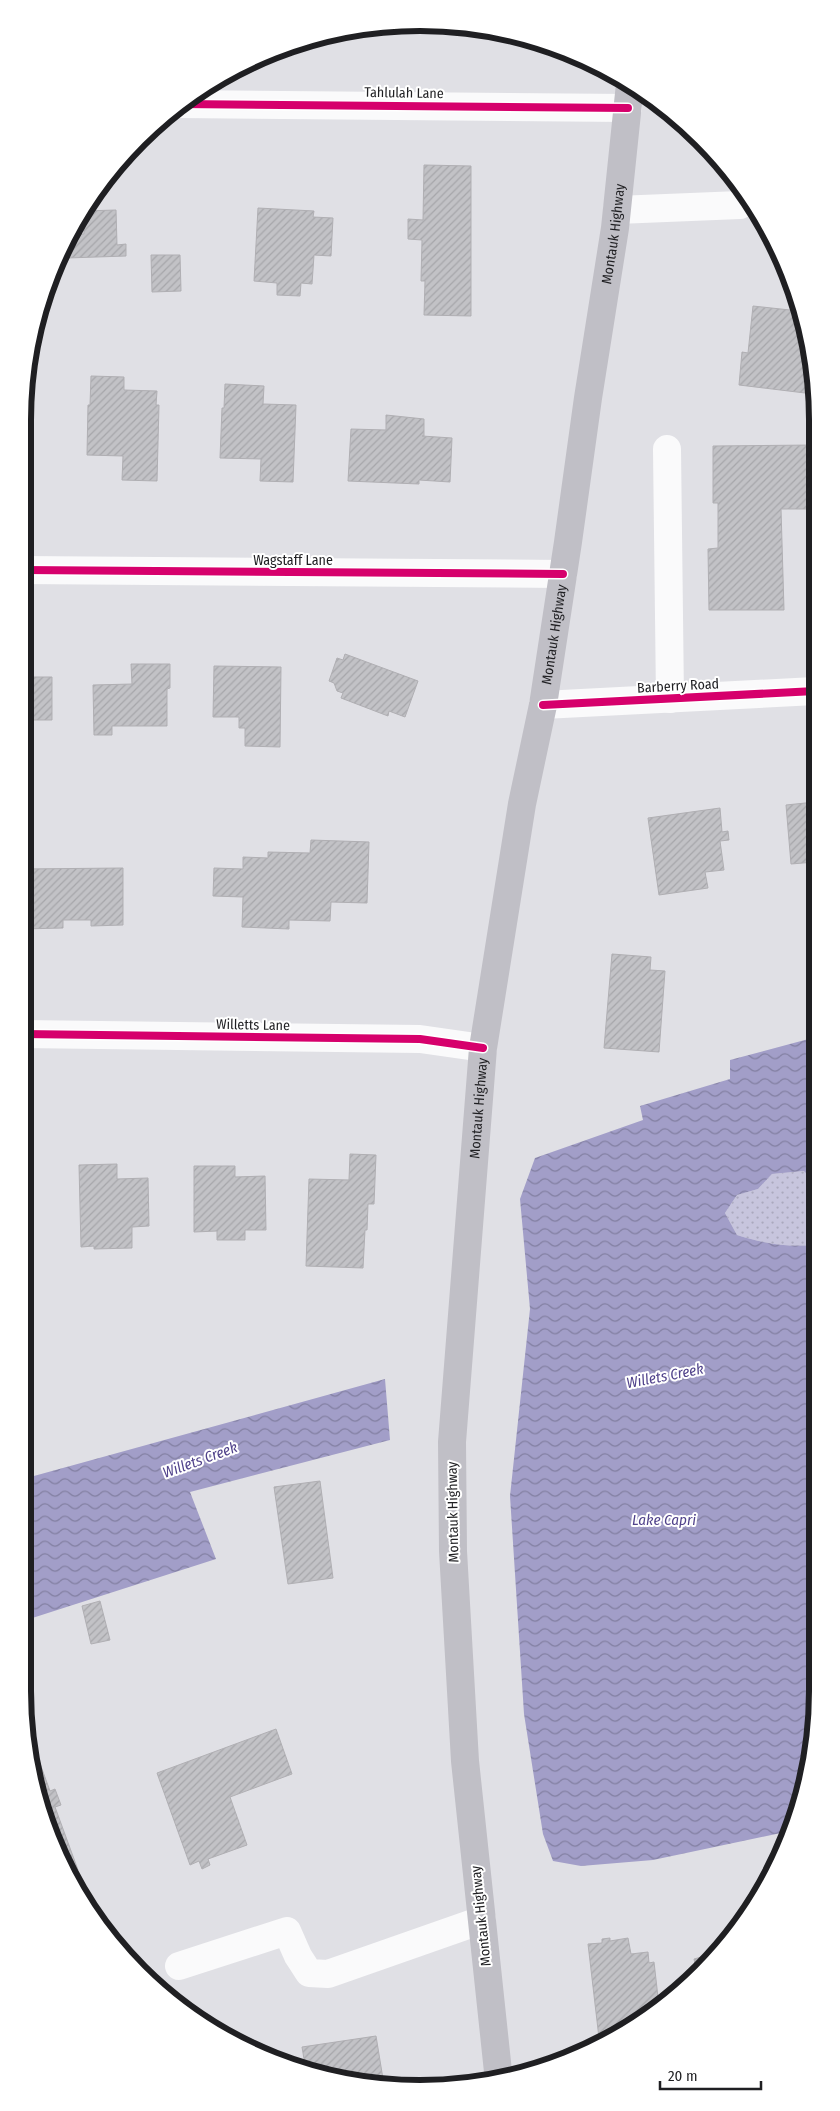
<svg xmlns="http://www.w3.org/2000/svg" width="840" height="2111" font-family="'Fira Sans Condensed',sans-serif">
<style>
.grass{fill:url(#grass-dots)}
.water{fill:url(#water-waves)}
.building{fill:url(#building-hatch);stroke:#b0afb3}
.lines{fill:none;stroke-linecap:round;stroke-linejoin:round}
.minor{stroke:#fafafb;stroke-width:28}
.major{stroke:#c0bfc6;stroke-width:28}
.cycleway-casing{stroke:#fff;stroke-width:11}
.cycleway{stroke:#d6006c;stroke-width:8}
.labels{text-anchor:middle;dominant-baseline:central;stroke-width:4;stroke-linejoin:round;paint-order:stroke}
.street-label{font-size:14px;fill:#1f1f22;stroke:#fff}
.water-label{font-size:15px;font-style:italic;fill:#50428b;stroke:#fff}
.rim{fill:none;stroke:#1f1f22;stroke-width:6}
</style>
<defs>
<pattern id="grass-dots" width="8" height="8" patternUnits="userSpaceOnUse" patternTransform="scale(1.25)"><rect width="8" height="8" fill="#c7c5dd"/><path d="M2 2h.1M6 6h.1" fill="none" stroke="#aaa9bd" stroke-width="1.8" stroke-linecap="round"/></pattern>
<pattern id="water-waves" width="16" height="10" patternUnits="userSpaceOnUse" patternTransform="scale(1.25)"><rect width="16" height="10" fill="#a29ec8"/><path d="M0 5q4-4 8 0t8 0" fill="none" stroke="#8380a2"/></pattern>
<pattern id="building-hatch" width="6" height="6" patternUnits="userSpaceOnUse" patternTransform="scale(1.25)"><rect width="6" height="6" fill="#c2c2c6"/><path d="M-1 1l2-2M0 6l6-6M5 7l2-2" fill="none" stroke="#a6a6aa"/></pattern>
</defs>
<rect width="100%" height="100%" fill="#e0e0e5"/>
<!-- grass -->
<path class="grass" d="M805,1171l11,12v62c-30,2 -50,-1 -79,-10l-12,-22 12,-18 21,-6 14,-15z"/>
<!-- water -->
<g class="water">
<path d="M816,1037v146l-12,-12 -32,3 -14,15 -21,6 -12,18 12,22c29,9 49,12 79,10l1,446 -21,127 -6,13 -137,29 -72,6 -28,-5 -10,-27 -19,-120 -14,-218 20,-187 -10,-110 15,-41 108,-38 -3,-14 90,-27v-19z"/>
<path d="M385,1379l5,61 -200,52 26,67 -193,62v-142z"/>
</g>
<!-- building -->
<g class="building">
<path d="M424,165l47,1v150l-47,-1 1,-34h-4l1,-41 -14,-1v-20l15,1z"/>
<path d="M258,208l56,3 -1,6 20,1 -2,38 -17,-1 -2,29 -11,-1 -1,13 -23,-1v-12l-23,-2z"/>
<path d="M116,210l1,35 9,-1v12l-59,2 -1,-16 4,-8h14l-1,-23z"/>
<path d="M151,255h29l1,36 -29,1z"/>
<path d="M753,306l46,5 11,40 -5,42 -66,-8 3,-33 6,1z"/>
<path d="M91,376l33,1v13l33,1 -1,14h3l-2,76 -35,-1 1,-24 -36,-1 1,-50h2z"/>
<path d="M225,384l39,2 -1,18 33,1 -3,77 -33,-1 1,-22 -41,-1 2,-50h2z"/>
<path d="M386,415l38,4v17h-2l30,2 -2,44 -31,-2v4l-71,-3 3,-52 35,1z"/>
<path d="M814,445v64h-33l3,101h-75l-1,-61 10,-1v-45h-5v-57z"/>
<path d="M345,654l73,27 -13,36 -16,-6 -1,5 -47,-18 2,-5 -6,-2 -3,-8 -5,-2 8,-23 6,2z"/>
<path d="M131,664h39v24l-3,1v37h-55v9h-18l-1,-50 39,-1z"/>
<path d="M214,666l67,1 -1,80 -35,-1v-18h-6v-11h-26z"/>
<path d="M22,677h30v43h-22v-3h-8z"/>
<path d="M815,802v60l-24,2 -5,-59z"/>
<path d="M720,808l2,24 6,-1 1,9 -9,1 4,29 -19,2 3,16 -49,7 -11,-77z"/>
<path d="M311,840l58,2 -2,61 -36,-1 -1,19 -41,-1v9l-47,-2 1,-30 -30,-1 1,-28 29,1v-12l25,1v-6l42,1z"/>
<path d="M123,868v57l-32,1v-6h-28v8l-41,1v-60z"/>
<path d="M612,954l39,3 -1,13 15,1 -6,81 -55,-4z"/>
<path d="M350,1154l26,1 -2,49h-6l-1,26h-2l-2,38 -57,-2 3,-87 40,1z"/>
<path d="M117,1164v15l31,-1 1,48 -17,1v21l-38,1v-3l-13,1 -2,-82z"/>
<path d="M194,1166h41v11l30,-1 1,54h-21v10h-28v-9l-23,1z"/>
<path d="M320,1481l13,97 -45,6 -14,-97z"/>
<path d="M100,1601l10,39 -19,4 -9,-38z"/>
<path d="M276,1729l16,45 -62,23 17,48 -39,14 2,6 -8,4 -3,-8 -9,4 -33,-92z"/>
<path d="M30,1736l20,55 5,-2 6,16 -6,2 23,63 -9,4 -25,-55z"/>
<path d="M610,1938v3l18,-3 3,16 17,-2 1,11 5,-1 5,44 -33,24 -17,2v5l-10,1 -11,-94 14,-1v-4z"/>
<path d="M716,1953l-19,21 -3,-15z"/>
<path d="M376,2036l8,49h-16l-62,-14 -4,-24z"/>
</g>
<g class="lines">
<!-- minor -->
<g class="minor">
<path d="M180,104l448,4"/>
<path d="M617,210l123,-5"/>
<path d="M667,449l3,250"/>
<path d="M22,570l541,4"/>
<path d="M543,705l272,-14"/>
<path d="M22,1034l398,5 63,9"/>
<path d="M179,1966l108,-35 11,25 11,17 19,1 154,-54"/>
</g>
<!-- major -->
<path class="major" id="s1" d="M499,2081l-34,-320 -12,-210 -1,-109 31,-394 39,-244 21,-99 25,-163 20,-144 27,-170 15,-144"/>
<defs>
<g id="cycleway">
<path d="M180,104l448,4"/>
<path d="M22,570l541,4"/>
<path d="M543,705l272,-14"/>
<path d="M22,1034l398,5 63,9"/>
</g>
</defs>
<!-- cycleway casing -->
<use href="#cycleway" class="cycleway-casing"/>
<!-- cycleway -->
<use href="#cycleway" class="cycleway"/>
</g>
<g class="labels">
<!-- street labels -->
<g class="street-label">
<text transform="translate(404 93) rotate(1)">Tahlulah Lane</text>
<text stroke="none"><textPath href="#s1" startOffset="1861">Montauk Highway</textPath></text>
<text x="293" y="560">Wagstaff Lane</text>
<text stroke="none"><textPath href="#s1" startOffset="1456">Montauk Highway</textPath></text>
<text transform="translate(678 686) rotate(-3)">Barberry Road</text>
<text transform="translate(253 1025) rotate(1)">Willetts Lane</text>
<text stroke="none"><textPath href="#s1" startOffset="976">Montauk Highway</textPath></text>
<text transform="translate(453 1512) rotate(-91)">Montauk Highway</text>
<text transform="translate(481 1916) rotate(-96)">Montauk Highway</text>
</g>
<!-- water labels -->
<g class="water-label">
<text transform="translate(665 1376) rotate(-11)">Willets Creek</text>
<text transform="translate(200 1460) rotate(-20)">Willets Creek</text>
<text x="664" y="1520">Lake Capri</text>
</g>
</g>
<!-- crop -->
<path d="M0 0H840V2111H0ZM420 31H420A389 389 0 0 1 809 420V1691A389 389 0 0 1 420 2080H420A389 389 0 0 1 31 1691V420A389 389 0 0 1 420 31Z" fill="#fff" fill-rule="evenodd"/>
<path class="rim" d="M420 31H420A389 389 0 0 1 809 420V1691A389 389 0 0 1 420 2080H420A389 389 0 0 1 31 1691V420A389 389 0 0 1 420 31Z"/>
<!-- scale -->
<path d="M660 2081v8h101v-8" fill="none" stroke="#1f1f22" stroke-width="2.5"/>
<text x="668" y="2081" font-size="15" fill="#1f1f22" stroke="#ffffff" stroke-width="4" paint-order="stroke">20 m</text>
</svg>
